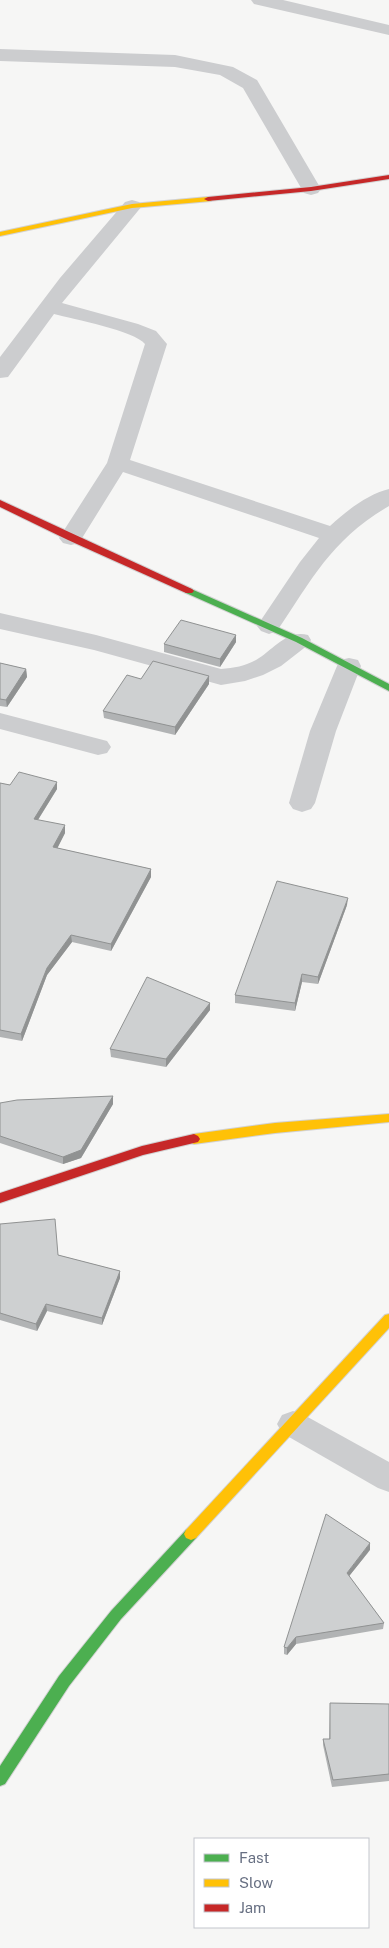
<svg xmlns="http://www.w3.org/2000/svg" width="389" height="1948" font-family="'Public Sans',sans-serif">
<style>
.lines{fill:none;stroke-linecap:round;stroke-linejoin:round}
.fast-casing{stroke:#d2d2d3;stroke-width:2}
.slow-casing{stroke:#d2d2d3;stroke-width:2}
.jam-casing{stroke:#d2d2d3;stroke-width:2}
.street{fill:#cccdcf;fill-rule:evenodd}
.fast{fill:#4caf50;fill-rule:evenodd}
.slow{fill:#ffc107;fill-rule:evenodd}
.jam{fill:#c62828;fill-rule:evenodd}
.wall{fill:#b1b3b4}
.shaded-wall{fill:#909292}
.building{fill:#ced0d1;stroke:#909292}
</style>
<rect width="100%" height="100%" fill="#f6f6f5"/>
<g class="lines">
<defs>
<g id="fast">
<path d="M189,588l113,50 87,46v7l-93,-49 -110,-49 -2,-2 2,-2z"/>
<path d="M191,1528l5,2 2,4 -2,4 -75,81 -52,67 -64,98 -5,2v-20l59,-90 52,-65 75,-81z"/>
</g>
<g id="slow">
<path d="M208,197l4,2 -1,2 -79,7 -132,28v-4l132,-28z"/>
<path d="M389,1114v8l-114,11 -81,11 -4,-2 -2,-3 2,-3 4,-2 81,-11z"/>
<path d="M389,1314v14l-193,210 -5,2 -5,-2 -2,-4 2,-4 199,-215z"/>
</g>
<g id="jam">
<path d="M389,175v4l-78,12 -103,10 -4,-2 4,-2 103,-10z"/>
<path d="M0,500l192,89 2,2 -2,2h-6l-118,-53 -68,-33z"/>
<path d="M194,1134l4,2 2,3 -2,3 -55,13 -143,48v-10l142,-47z"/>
</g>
</defs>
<!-- fast casing -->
<use href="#fast" class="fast-casing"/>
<!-- slow casing -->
<use href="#slow" class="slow-casing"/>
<!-- jam casing -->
<use href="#jam" class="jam-casing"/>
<!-- street -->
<g class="street">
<path d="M251,0h32l106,25v10l-135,-31z"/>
<path d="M0,49l175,6 58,12 24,13 64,109 -3,4 -7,2 -7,-2 -61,-105 -23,-13 -45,-8 -175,-6z"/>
<path d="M132,200l7,2 3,4 -80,97 76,21 18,7 11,13 -37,116 200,66c16,-15 38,-32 59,-37v17c-58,34 -76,72 -112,125l-8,3 -8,-3 -4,-5 43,-64 19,-24 -196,-66 -44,71 -8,2 -8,-2 -4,-5 48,-75 38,-119c-10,-13 -72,-25 -91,-30l-46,63 -8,1v-21l60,-79 65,-76z"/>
<path d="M0,613l96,22 125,34c13,-1 24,-3 35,-9 17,-10 31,-31 52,-25l3,5 -3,5 -27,21 -18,9 -18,6 -24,4 -127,-35 -94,-21z"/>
<path d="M349,658l9,2 3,6 -25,65 -21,72 -4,6 -9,3 -9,-3 -4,-6 21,-72 27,-65 3,-6z"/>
<path d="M0,713l107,28 4,6 -4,6 -9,2 -98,-26z"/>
<path d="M293,1411l11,4 85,47v30l-11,-4 -96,-55 -5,-9 5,-9z"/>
</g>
<!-- fast -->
<use href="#fast" class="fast"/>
<!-- slow -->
<use href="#slow" class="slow"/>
<!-- jam -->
<use href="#jam" class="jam"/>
</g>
<!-- wall -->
<g class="wall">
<path d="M236,635v7l-16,25 -56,-15v-8z"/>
<path d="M0,663l26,6 1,8 -20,30 -7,-1z"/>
<path d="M209,676v8l-34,51 -71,-17 -1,-7 38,-32z"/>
<path d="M0,783l10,2 47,4 -19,31 27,13 -8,15 94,21v8l-40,74 -39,-9 -25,33 -25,66 -22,-4z"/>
<path d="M347,905l-29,79 -16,-2 -7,29 -60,-8v-8z"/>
<path d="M210,1003v7l-44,57 -55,-10 -1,-8z"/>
<path d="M113,1096v8l-32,54 -18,6 -63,-21v-40z"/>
<path d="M0,1224l58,31 62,16v7l-18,47 -55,-14 -10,20 -37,-11z"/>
<path d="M370,1550l-21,26 35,47 -1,6 -87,15 -9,11 -3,-1v-7z"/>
<path d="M330,1703l59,1v77l-57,6 -9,-42v-6h6z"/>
</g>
<!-- shaded-wall -->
<g class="shaded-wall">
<path d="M236,635v7l-16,25v-8z"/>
<path d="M26,669l1,8 -20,30 -1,-7z"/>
<path d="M209,676v8l-34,51v-8z"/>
<path d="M57,782v7l-23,37v-7z"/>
<path d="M65,825v8l-11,22 -1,-8z"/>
<path d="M151,869v8l-40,74v-7z"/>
<path d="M348,898l-1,7 -29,79v-7z"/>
<path d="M71,935l1,7 -25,33 -25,66 -1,-7 26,-66z"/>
<path d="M302,974v8l-7,29v-8z"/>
<path d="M210,1003v7l-44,57v-8z"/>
<path d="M113,1096v8l-32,54 -18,6v-7z"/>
<path d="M120,1271v7l-18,47v-7z"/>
<path d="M46,1304l1,7 -10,20 -1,-7z"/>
<path d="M370,1543v7l-24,30 1,-7z"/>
<path d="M296,1637v7l-9,11v-7z"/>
</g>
<!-- building -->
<g class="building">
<path d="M181,620l55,15 -16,24 -56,-15z"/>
<path d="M153,661l56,15 -34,51 -72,-16 24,-36 14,4z"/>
<path d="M0,663l26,6 -20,31 -6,-1z"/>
<path d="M19,772l38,10 -23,37 31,6 -12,22 98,22 -40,75 -40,-9 -24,33 -26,66 -21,-4v-247l10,2z"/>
<path d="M277,881l71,17 -30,79 -16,-3 -7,29 -60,-8z"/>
<path d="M147,977l63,26 -44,56 -56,-10z"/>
<path d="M113,1096l-32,54 -18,7 -63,-21v-33l17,-3z"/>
<path d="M55,1219l3,36 62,16 -18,47 -56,-14 -10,20 -36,-11v-89z"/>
<path d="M326,1514l44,29 -23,30 37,50 -88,14 -9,11 -3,-1z"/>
<path d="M330,1703l59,1v70l-56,6 -10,-41h7z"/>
</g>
<!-- legend -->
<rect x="194" y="1838" width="175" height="90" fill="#ffffff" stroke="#c3c6cd"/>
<rect x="204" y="1854" width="25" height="8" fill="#4caf50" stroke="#c3c6cd"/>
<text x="239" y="1863" font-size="15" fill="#687083">Fast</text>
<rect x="204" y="1879" width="25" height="8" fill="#ffc107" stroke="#c3c6cd"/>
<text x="239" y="1888" font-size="15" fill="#687083">Slow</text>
<rect x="204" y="1904" width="25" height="8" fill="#c62828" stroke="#c3c6cd"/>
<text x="239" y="1913" font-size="15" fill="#687083">Jam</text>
</svg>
